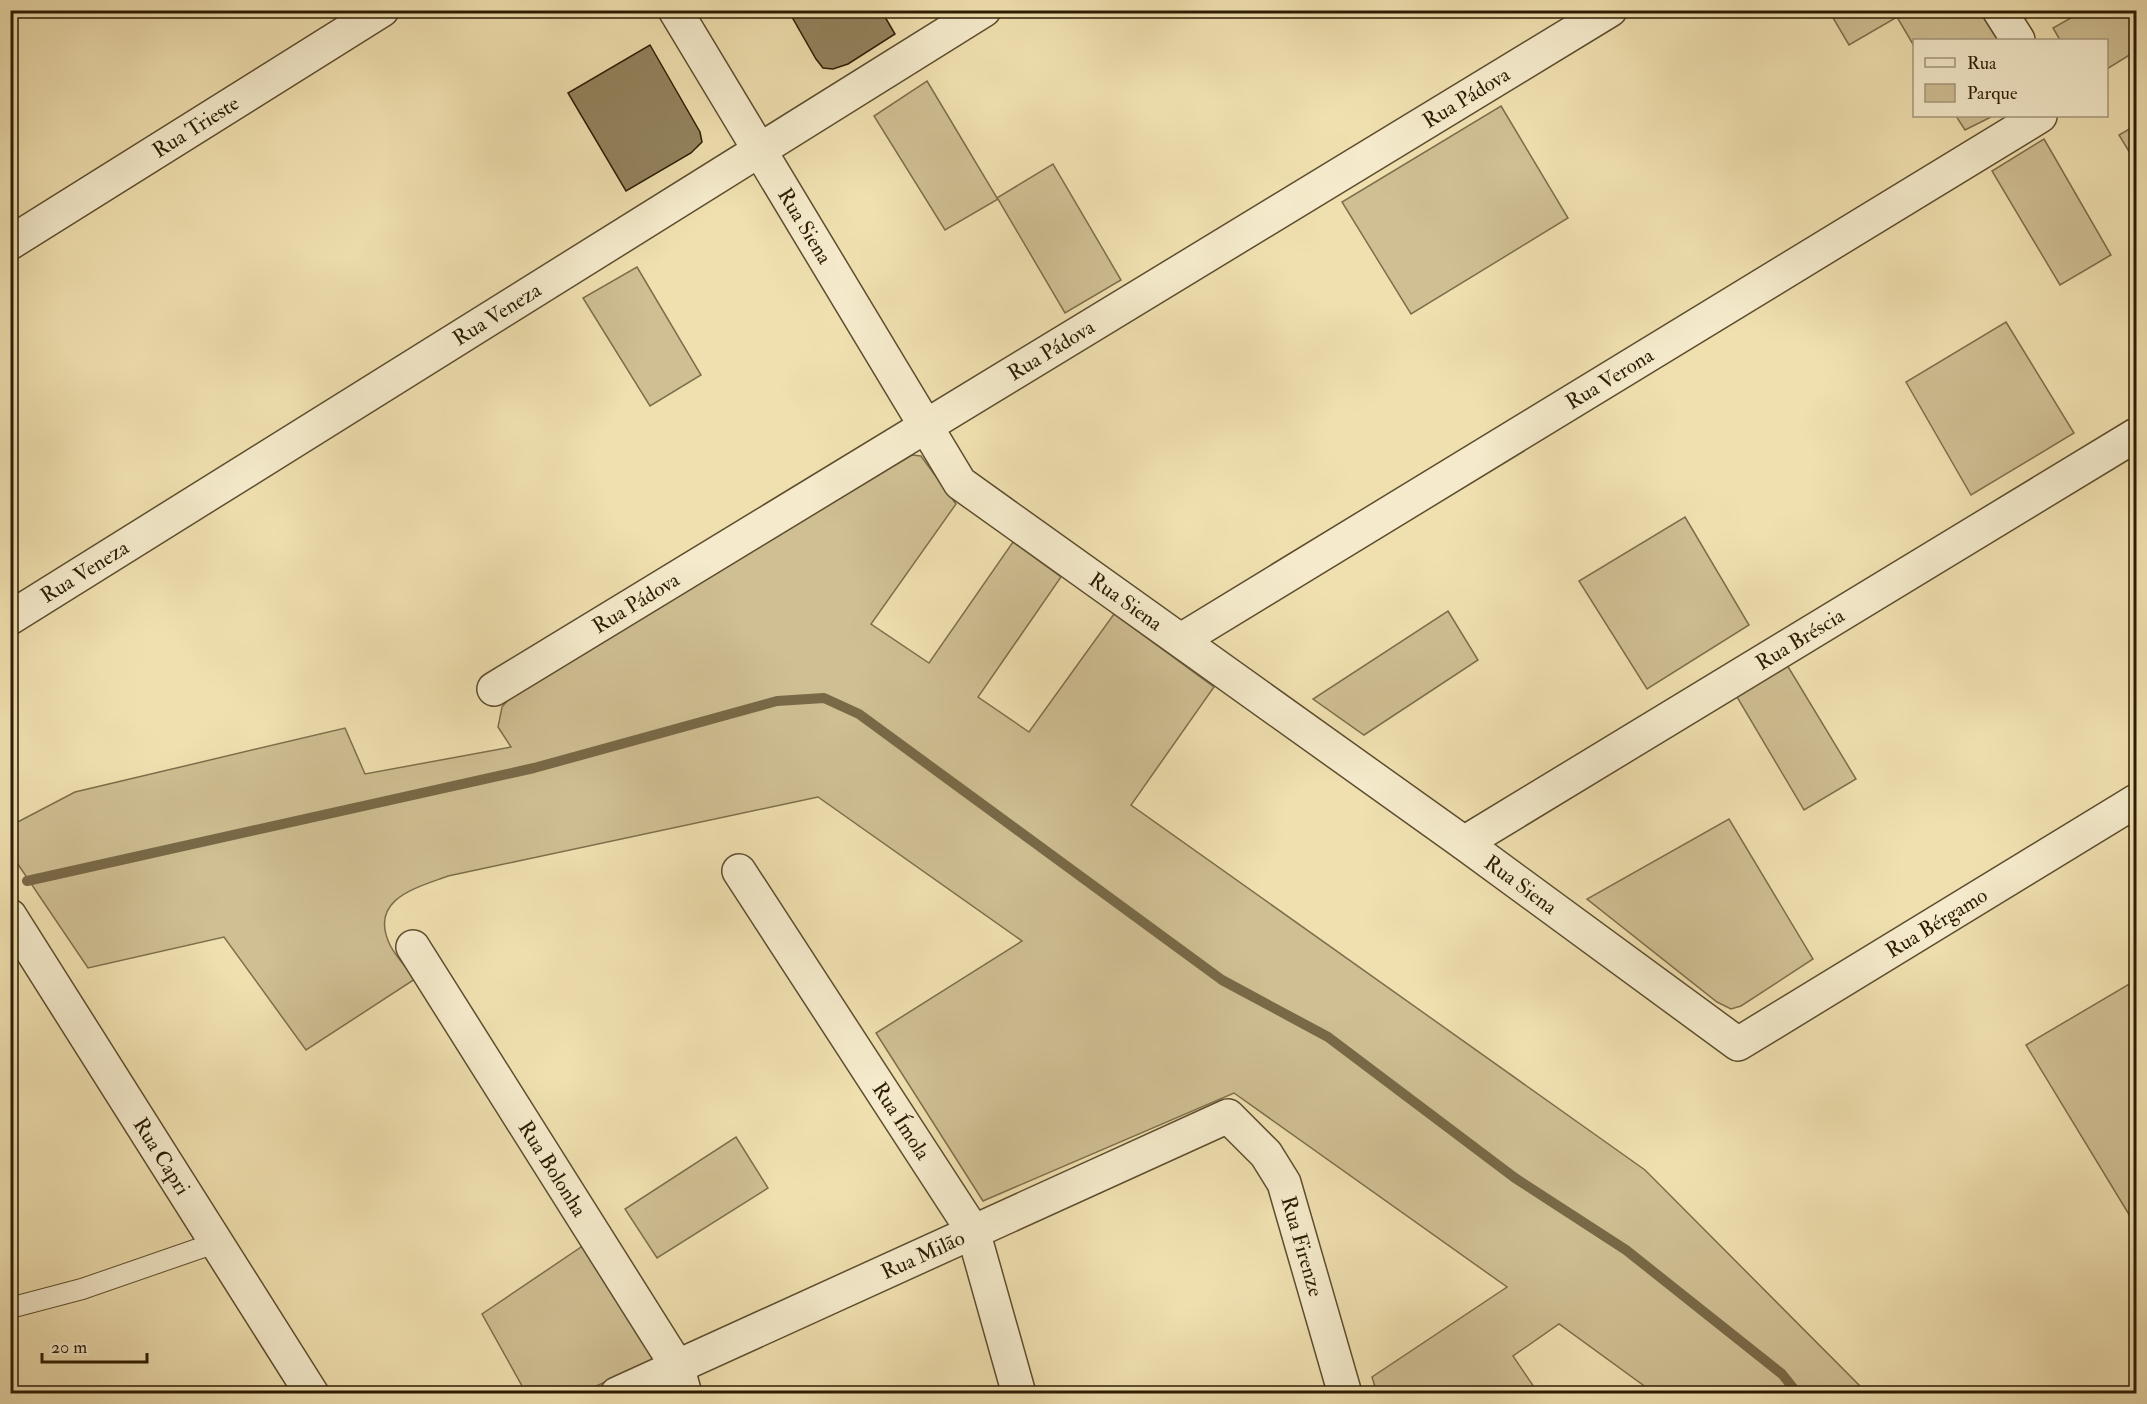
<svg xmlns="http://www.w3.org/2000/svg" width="2147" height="1404" font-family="'IM FELL Double Pica',serif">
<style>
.green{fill:#cfbf93;stroke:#7e6e4b;stroke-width:1.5}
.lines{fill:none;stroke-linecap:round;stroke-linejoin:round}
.stream{stroke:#796947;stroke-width:10}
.building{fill:#92825d;stroke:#2c1c03;stroke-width:1.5}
.lane-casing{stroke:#5d4d2e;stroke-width:22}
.street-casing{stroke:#5d4d2e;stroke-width:36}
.lane{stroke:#f5ebcc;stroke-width:20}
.street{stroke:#f5ebcc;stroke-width:33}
.labels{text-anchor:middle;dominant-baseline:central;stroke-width:4.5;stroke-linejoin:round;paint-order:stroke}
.street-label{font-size:21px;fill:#2c1c03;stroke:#f5ebcc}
</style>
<rect width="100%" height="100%" fill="#f0e0b0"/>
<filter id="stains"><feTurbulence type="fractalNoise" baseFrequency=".00333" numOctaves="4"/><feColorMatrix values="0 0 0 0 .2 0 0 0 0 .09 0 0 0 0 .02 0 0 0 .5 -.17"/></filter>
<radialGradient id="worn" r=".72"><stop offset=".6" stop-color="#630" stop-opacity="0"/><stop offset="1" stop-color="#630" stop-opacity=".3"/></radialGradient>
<!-- green -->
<g class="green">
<path d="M1829,11h158l18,29h-91v6l-17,-29 -48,28z"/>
<path d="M2083,11h53v40l-29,18 -1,-29h-46l-7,-12z"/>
<path d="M927,81l70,117 56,-34 68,116 -56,33 -67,-114 -53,31 -71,-114z"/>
<path d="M1501,106l67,112 -157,96 -69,-112z"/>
<path d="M1956,116h37l-28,14z"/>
<path d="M2136,125v38l-17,-28z"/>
<path d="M2044,139l67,116 -51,30 -68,-114z"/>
<path d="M637,267l64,108 -51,31 -67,-108z"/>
<path d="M2006,322l68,111 -103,62 -65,-113z"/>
<path d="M912,455l9,1 35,48 -85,120 58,39 84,-121 48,35 -83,120 51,35 85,-118 100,73 -83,118 514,365 222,223h-213l-95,-69 -46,32 25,37 -78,1 -2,-3 -4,3 -77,-1 -5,-16 135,-90 -273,-194 -251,108 -107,-168 146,-92 -204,-144 -370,79c-32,12 -80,23 -58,69 6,12 17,23 25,34l-109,71 -82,-113 -136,31 -77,-114 -1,-28 65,-34 270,-64 20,46 146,-27 -13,-20 4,-20 10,-12z"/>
<path d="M1685,517l64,108 -102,64 -68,-108z"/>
<path d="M1448,611l30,49 -114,75 -51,-36z"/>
<path d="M1787,665l69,114 -52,31 -67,-113z"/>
<path d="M1729,819l84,140 -72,47 -10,3 -14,-7 -130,-103z"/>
<path d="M2136,980v246l-110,-181z"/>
<path d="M736,1137l32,51 -111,70 -32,-49z"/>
<path d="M590,1241l68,117 -77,35h-55l-44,-79z"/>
</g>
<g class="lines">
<!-- stream -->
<path class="stream" d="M27,881l507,-113 243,-67 47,-3 35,16 363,266 106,57 187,141 111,72 156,124 16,20"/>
</g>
<!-- building -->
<g class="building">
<path d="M788,10h93l14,24 -47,30 -15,5 -10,-1 -7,-9z"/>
<path d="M650,45l50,87 2,10 -11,11 -65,38 -58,-98z"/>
</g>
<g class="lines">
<defs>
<path id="lane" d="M10,1308l72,-19 136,-47"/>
<g id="street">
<path id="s1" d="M675,10l285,473 504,360 274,201 398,-243"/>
<path d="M1999,10l19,30"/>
<path id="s2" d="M10,243l372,-233"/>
<path id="s3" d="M10,618l974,-608"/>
<path id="s4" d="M1181,640l859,-524"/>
<path id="s5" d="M494,689l1116,-679"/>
<path id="s6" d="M1464,843l672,-408"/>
<path id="s7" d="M739,871l234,360 46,163"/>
<path id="s8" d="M10,916l302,478"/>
<path id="s9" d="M413,947l264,419 8,28"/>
<path id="s10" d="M617,1394l611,-278 38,38 18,29 61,211"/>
</g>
</defs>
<!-- lane casing -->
<use href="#lane" class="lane-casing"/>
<!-- street casing -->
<use href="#street" class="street-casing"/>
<!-- lane -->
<use href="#lane" class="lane"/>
<!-- street -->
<use href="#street" class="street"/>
</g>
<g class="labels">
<!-- street labels -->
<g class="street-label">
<text stroke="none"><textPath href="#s5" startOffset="1138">Rua Pádova</textPath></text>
<text stroke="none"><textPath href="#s2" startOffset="219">Rua Trieste</textPath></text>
<text stroke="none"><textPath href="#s1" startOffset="252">Rua Siena</textPath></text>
<text stroke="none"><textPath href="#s3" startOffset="574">Rua Veneza</textPath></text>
<text stroke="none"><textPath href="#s5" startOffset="652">Rua Pádova</textPath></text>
<text stroke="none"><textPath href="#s4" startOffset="502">Rua Verona</textPath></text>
<text stroke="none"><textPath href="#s3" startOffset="88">Rua Veneza</textPath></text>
<text stroke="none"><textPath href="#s1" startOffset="756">Rua Siena</textPath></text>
<text stroke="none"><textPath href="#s5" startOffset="166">Rua Pádova</textPath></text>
<text stroke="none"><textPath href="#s6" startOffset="393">Rua Bréscia</textPath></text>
<text stroke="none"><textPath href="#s1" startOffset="1242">Rua Siena</textPath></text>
<text stroke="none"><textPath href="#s1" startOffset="1744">Rua Bérgamo</textPath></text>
<text stroke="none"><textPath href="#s7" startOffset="298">Rua Ímola</textPath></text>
<text stroke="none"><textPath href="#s8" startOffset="284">Rua Capri</textPath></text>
<text stroke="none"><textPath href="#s9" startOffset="262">Rua Bolonha</textPath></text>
<text stroke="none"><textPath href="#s10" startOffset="825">Rua Firenze</textPath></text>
<text stroke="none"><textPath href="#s10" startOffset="336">Rua Milão</textPath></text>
</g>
</g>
<!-- margin -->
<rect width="2147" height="1404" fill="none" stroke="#f0e0b0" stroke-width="36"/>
<rect x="12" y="12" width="2123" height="1380" fill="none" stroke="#2c1c03" stroke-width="3"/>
<rect x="18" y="18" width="2111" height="1368" fill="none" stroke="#2c1c03" stroke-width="1.5"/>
<!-- legend -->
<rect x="1913" y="39" width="195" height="78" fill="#f5ebcc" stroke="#a5987c" stroke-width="1.5"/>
<rect x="1925" y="58" width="30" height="9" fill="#f5ebcc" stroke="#a5987c" stroke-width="1.5"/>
<text x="1967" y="69" font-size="18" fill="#2c1c03">Rua</text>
<rect x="1925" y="84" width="30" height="18" fill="#cfbf93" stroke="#a5987c" stroke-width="1.5"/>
<text x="1967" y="99" font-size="18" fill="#2c1c03">Parque</text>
<!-- scale -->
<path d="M42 1353v9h105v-9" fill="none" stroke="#2c1c03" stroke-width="3"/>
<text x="51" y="1353" font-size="18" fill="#2c1c03" stroke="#f5ebcc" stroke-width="4.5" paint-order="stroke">20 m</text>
<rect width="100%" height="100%" filter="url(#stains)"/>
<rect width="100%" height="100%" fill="url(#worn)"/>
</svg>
